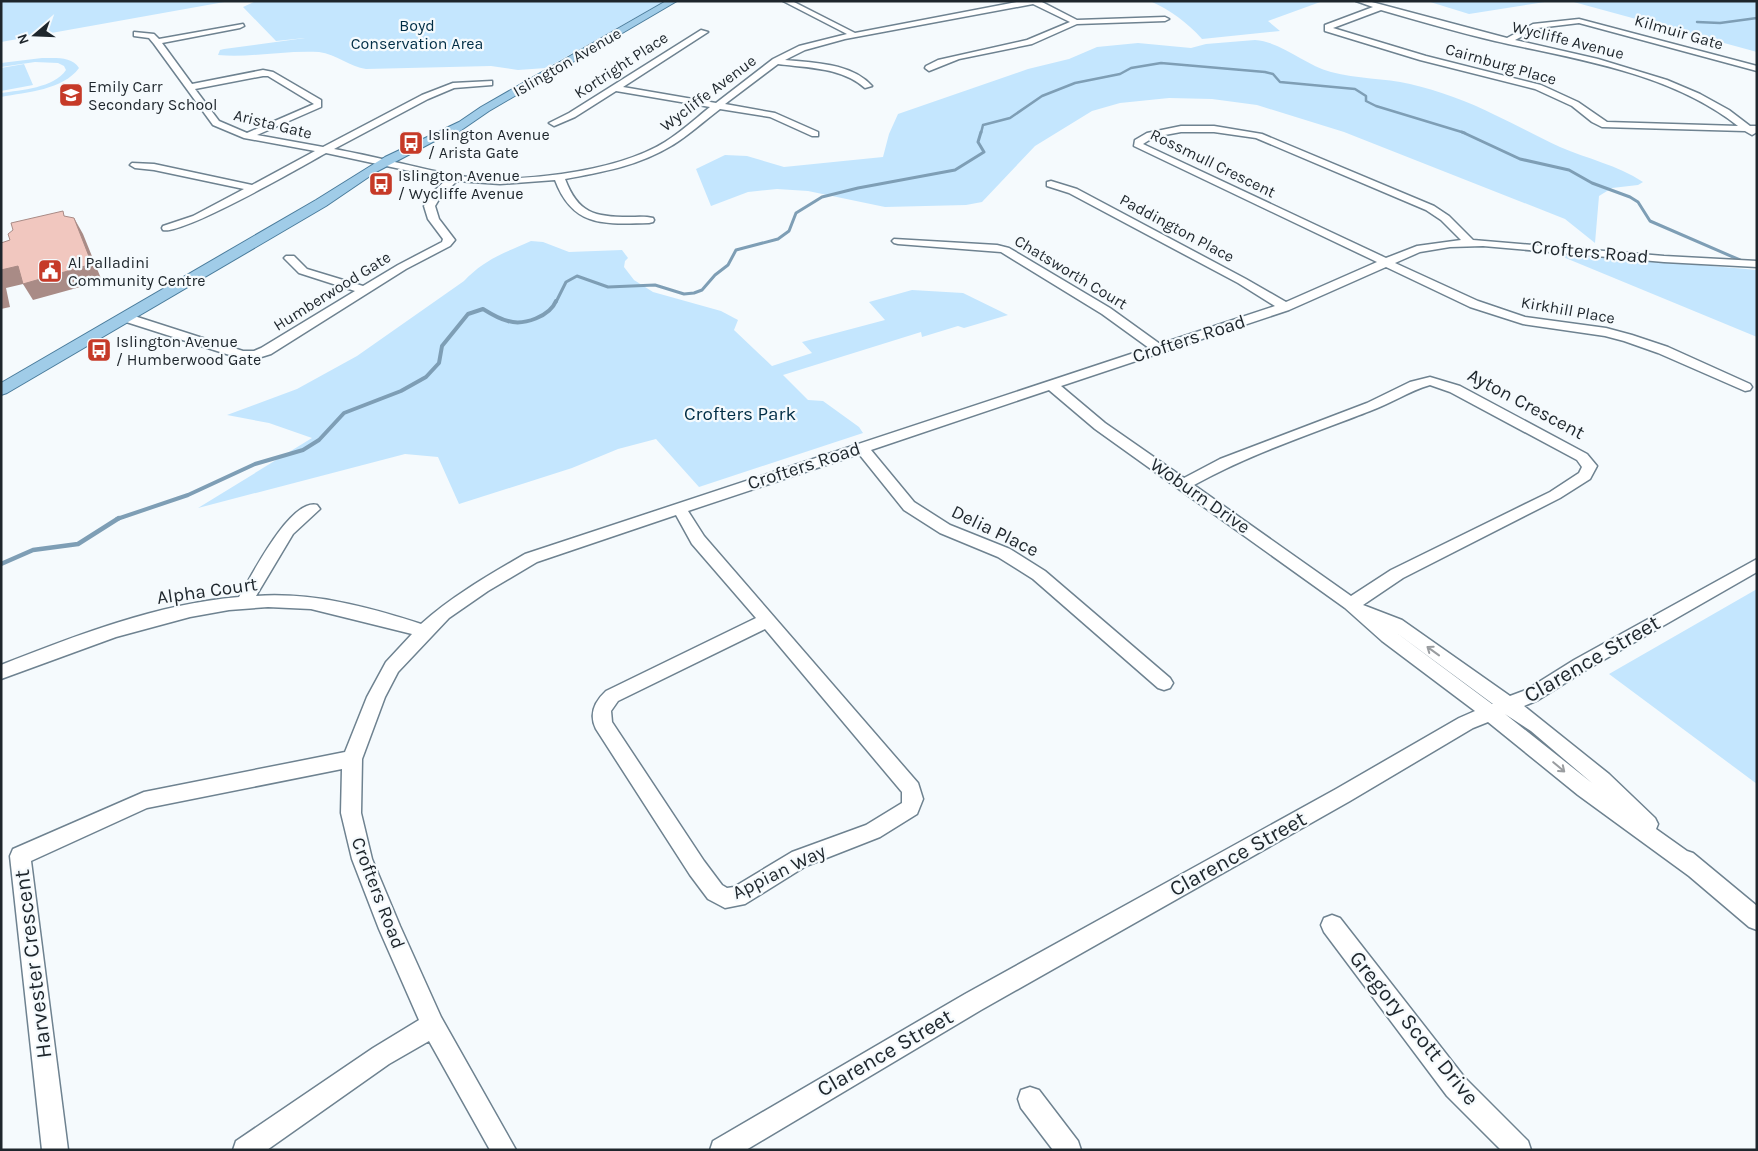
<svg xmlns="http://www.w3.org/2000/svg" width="1758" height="1151" viewBox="0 0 1758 1151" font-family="Karla,sans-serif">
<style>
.green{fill:#c4e6fe}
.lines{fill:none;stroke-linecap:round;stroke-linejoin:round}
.stream-far3{stroke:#7e9eb5;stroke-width:2.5}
.stream-far2{stroke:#7e9eb5;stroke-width:3}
.stream-far1{stroke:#7e9eb5;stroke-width:4}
.stream{stroke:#7e9eb5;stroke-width:4.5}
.minor-casing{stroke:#6e8290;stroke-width:3}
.major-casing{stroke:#4a7c9c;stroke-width:2}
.minor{fill:#fff;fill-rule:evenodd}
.major{fill:#a0cce8;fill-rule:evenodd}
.shaded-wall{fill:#a98b86}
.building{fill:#f1c7bf;stroke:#a98b86}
.oneway{stroke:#9a9da0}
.labels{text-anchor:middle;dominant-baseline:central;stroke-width:4.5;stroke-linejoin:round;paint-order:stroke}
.far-park-label{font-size:16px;fill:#012e46;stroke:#f5fafd}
.far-street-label{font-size:16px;fill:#1e262c;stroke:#f5fafd}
.far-poi-label{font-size:16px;fill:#1e262c;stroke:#f5fafd;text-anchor:start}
.street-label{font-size:19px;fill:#1e262c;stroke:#f5fafd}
.park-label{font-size:19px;fill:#012e46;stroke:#f5fafd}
.near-street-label{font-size:22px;fill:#1e262c;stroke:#f5fafd}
</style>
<rect width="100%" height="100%" fill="#f5fafd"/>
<path class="green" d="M1,1H230L1,42Z
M256,1H665L546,68L518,70L491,66L366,69C350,67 336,54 319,52C285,50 251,58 218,55L220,50L224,49L305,38L276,41L243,7Z
M1150,1H1323L1268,21L1280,31L1202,39C1187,22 1170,10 1150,1Z
M1427,1H1551L1469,14Z
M1570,1H1757V52Z
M1255,40C1282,42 1305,65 1331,72C1357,79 1384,78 1410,84C1439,91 1468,101 1495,115C1517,125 1538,137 1560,147C1588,159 1617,165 1643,182L1638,185L1612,188L1599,196L1595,243L1565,219L1344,132L1257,105L1212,99L1169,98L1120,103L1092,111L1035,146L982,202L966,205L885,207L808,191L777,189L748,192L711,206L696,169L725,155L747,156L784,167L883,157L889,134L898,114L1028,69L1069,59L1097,47L1138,43L1191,48L1206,44Z
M42,58C55,58 72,56 79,68C63,90 27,92 1,97V93C21,90 54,88 66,70L64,66L58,63L35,62L1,67V63Z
M24,64L33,85L1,91V68Z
M531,241L543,242L569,252L622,250L628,258L625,261L624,267L634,280L653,292L721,311L738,320L734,330L772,366L812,353L802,342L885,320L869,302L912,290L963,293L1008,315L964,328L958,326L922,337L921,332L783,375L808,400L823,401L859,427L863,433L699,487L656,439L618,449L572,468L459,504L438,457L405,454L198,508L312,438L269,423L227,415L297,389L357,356L464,281C485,259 504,253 531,241Z
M1551,252L1757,270V337Z
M1757,589V784L1609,674Z"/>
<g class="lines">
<path class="stream-far3" d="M1697,22L1720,23L1757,18
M981,133L983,125L1010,118L1042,96L1075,83L1120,74L1131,68L1161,63L1265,72L1273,74L1280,82L1355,89L1366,96V101L1376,106L1465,133"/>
<path class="stream-far2" d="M1462,132L1520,159L1569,170L1592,183L1630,197L1638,202L1650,221L1740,260
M556,302L566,282L577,276L608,287L655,285L684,294L694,293L702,290L715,275L728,265L736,250L778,239L789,231L796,213L822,197L858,188L955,170L984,152L978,142L981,132"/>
<path class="stream-far1" d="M117,519L188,495L255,464L303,450L319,440L344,413L401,391L426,377L439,363L442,346L468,314L483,309C491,314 499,319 508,321C524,326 550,316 556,301"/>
<path class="stream" d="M1,564L33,550L78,544L119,518"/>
<defs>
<path id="minor" d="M783,1H792L855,33L1022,1H1040L1077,20L1165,17L1169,19L1165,21L1077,24L1032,44L959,59L929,71L925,68L926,66L938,60L1027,40L1070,22L1033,4L845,39L805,50L785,60C814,63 852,63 872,86L865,88C841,67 808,68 778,64L725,104L775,113L818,132V136H812L770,117L720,109C704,121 688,136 671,146C638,166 602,172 565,179C578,213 594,217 629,217C637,217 645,216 653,218L654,220L653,222L649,223C605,224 573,228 555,180L500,184L457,181L441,196L435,206L439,219L455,240L450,246L406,269L271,354L255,359H242L120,320L118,317L124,313L128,314L243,351H254L261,348L355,291L299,273L284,258L286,256H294L307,269L363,286L398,265L442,242L443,239L428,219L424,206L433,192L447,179L326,153C301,167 183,235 163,230L162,228L163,226L193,216L244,189L154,170L135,168L130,165L132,163L154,164L252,185L315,151L244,138L213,125L154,44L149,38L134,36V32L154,34L159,39L243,24L244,26L240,28L162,43L192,84L263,70L273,72L321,100V107L257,135L323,147L422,95L453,83L492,81V85L454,88L428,99L334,149C374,156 413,167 453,175C511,185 615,173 665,142C681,132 695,119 710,107L616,91L575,117L554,126L549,123L569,113L701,30L708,32L623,87L716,103L773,59L799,46L847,34ZM263,76H268L314,104L247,133L219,121L195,89Z
M1356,1H1368L1507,38L1533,24L1579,19L1757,66V71L1579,23L1538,28L1515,40L1598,59L1667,80L1700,94L1729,110L1750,126H1757V132L1752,135L1745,131L1602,127L1592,122L1572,106L1535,89L1420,60L1325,31V25L1373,7ZM1381,10C1419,21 1457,32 1495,41C1578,60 1669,72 1738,126L1607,122L1578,102L1541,85L1426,56L1333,28Z
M1181,126H1214L1262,134L1434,206L1449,216L1473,240L1664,256L1757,261V267L1664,262L1483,246L1450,247L1420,252L1395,263L1478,301L1525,317L1606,328L1632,335L1668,347L1750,384L1752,387L1750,390L1745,391L1658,353L1624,341L1605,336L1523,324L1470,307L1386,267L1289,310L1061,386L1105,423L1184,478L1220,459L1367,403L1410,382L1430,377L1460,386L1587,454L1597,466L1590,479L1560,498L1403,578L1363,605L1402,620L1510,696L1526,690L1574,660L1757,559V572L1586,670L1538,700L1524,706L1609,774L1655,818L1658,824L1656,829L1687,851L1693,853L1757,906V930L1749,927L1689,876L1578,795L1488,722L1473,728L1350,801L981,1010L746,1150H710L713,1141L965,994L1336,789L1459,718L1475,711L1382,641L1345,608L1095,429L1049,390L871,450L914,502L950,525L1010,549L1045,571L1170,678L1173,683L1170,688L1164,690L1158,688L1033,579L998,557L940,533L904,510L859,454L688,511L704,536L918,783L923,799L917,814L880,837L806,866L745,904L725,908L708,899L690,875L596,729C589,715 594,702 606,691L756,618L692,544L676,515L537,562L488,591L449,618L398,672L385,697L362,759L361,813L372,859L400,926L441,1017L516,1150H490L429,1041L389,1064L267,1150H233L236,1141L373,1048L419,1020L379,929L352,859L341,813L342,769L147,808L31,861L68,1150H42L10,856L13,849L144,792L345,752L367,697L386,662L412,634L311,609L268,607L229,610L190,617L116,637L1,679V665C77,635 157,604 239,597C251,577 290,498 317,505L320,509L293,534L256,596C312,592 369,607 421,624C452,596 489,575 525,554L1149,348L1102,314L1001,252L898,244L894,243L892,241L894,239L997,245L1009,248L1110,308L1160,344L1275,306L1238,283L1069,193L1047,186V182L1051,181L1077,189L1246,279L1286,302L1377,262L1134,146L1135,140L1147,133ZM1181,132H1214L1256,138L1426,210L1441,220L1461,240L1417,246L1386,258L1143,144L1154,137ZM1430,385L1450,392L1577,460L1582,467L1579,473L1550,492L1391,570L1351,596L1194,485C1250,454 1311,434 1370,411C1390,404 1409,391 1430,385ZM765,629L902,792V803L866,825L792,852L734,887L727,888L722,885L704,861L612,722L611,711L618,701ZM1394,631L1493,704H1492ZM1505,714L1531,731L1592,783Z
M1332,915L1340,918L1465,1078L1528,1141L1531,1150H1501L1447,1096L1324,932L1321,925L1324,918Z
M1030,1087L1039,1090L1078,1141L1081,1150H1053L1021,1108L1018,1099L1021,1090Z"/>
<path id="major" d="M666,1H677L489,111L457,133L448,134L376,172L326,206L7,393L1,395V383L316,200L385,157L459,122L481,107Z"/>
</defs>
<use href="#minor" class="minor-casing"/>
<use href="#major" class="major-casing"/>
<use href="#minor" class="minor"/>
<use href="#major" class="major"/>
</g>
<path class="shaded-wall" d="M74,218L83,234L102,281L33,300L23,284L6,288L10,307L1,309V270Z"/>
<path class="building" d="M63,211L64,216L74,218L92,264L23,284L18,266L1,270V243L10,240L8,234L13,230L11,223Z"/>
<defs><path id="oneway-shaft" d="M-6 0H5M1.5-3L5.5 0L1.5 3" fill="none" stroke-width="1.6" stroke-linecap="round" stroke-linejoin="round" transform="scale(1.25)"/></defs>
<g class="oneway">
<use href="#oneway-shaft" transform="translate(1433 651) rotate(-144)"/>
<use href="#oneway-shaft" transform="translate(1559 767) rotate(40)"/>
</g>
<defs>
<symbol id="school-square" viewBox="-11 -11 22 22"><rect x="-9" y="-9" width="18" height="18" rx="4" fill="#c63a28" stroke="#f5fafd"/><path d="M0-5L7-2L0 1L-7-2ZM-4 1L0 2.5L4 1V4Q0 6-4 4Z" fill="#fff"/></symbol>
<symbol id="bus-square" viewBox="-11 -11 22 22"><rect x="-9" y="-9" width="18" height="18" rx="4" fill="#c63a28" stroke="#f5fafd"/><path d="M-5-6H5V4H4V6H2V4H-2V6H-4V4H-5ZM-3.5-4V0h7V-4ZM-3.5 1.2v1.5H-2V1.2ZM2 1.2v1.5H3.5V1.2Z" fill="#fff"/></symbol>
<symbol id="civic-square" viewBox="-11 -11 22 22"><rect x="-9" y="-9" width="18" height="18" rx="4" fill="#c63a28" stroke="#f5fafd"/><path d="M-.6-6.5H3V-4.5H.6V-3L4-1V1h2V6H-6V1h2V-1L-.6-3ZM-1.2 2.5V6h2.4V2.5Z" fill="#fff"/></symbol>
</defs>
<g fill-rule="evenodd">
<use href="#school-square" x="57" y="81" width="28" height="28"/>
<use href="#bus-square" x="397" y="129" width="28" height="28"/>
<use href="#bus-square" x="367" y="170" width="28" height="28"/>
<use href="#civic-square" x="36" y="257" width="28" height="28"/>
<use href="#bus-square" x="85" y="336" width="28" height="28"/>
</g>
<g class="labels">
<g class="far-park-label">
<text x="417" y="25">Boyd<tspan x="417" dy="18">Conservation Area</tspan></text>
</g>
<g class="far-street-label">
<text transform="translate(1679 32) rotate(16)">Kilmuir Gate</text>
<text transform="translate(1568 40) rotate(14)">Wycliffe Avenue</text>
<text transform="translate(567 62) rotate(-30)">Islington Avenue</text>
<text transform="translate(1501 64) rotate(16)">Cairnburg Place</text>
<text transform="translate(621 65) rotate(-33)">Kortright Place</text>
<text transform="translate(708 93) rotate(-37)">Wycliffe Avenue</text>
<text transform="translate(273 124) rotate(14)">Arista Gate</text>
<text transform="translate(1213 163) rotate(26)">Rossmull Crescent</text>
<text transform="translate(1177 228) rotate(28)">Paddington Place</text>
<text transform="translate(1071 272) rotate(31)">Chatsworth Court</text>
<text transform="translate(332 291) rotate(-32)">Humberwood Gate</text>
<text transform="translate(1568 310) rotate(10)">Kirkhill Place</text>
</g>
<g class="far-poi-label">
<text x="88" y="86">Emily Carr<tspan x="88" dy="18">Secondary School</tspan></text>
<text x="428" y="134">Islington Avenue<tspan x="428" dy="18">/ Arista Gate</tspan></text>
<text x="398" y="175">Islington Avenue<tspan x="398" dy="18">/ Wycliffe Avenue</tspan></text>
<text x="68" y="262">Al Palladini<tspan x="68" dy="18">Community Centre</tspan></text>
<text x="116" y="341">Islington Avenue<tspan x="116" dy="18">/ Humberwood Gate</tspan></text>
</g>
<g class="street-label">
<text transform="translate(1590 252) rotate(5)">Crofters Road</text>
<text transform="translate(1189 339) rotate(-18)">Crofters Road</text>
<text transform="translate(1526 404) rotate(28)">Ayton Crescent</text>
<text transform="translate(804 466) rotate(-18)">Crofters Road</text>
<text transform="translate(1200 496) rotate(35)">Woburn Drive</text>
<text transform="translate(995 531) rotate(26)">Delia Place</text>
<text transform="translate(207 591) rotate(-8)">Alpha Court</text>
<text transform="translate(779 872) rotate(-26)">Appian Way</text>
<text transform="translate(378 893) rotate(69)">Crofters Road</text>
</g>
<g class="park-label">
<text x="740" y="414">Crofters Park</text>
</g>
<g class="near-street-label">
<text transform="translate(1592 659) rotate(-30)">Clarence Street</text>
<text transform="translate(1238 854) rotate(-29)">Clarence Street</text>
<text transform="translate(33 964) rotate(-97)">Harvester Crescent</text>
<text transform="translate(1414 1028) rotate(51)">Gregory Scott Drive</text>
<text transform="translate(885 1053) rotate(-30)">Clarence Street</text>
</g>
</g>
<rect width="1758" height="1151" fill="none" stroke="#1e262c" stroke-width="5"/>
<g transform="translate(35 35) rotate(251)" stroke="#f5fafd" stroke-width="4" paint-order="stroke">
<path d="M0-4L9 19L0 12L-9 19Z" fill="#1e262c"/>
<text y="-8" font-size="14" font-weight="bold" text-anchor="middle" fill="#1e262c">N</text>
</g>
</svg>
